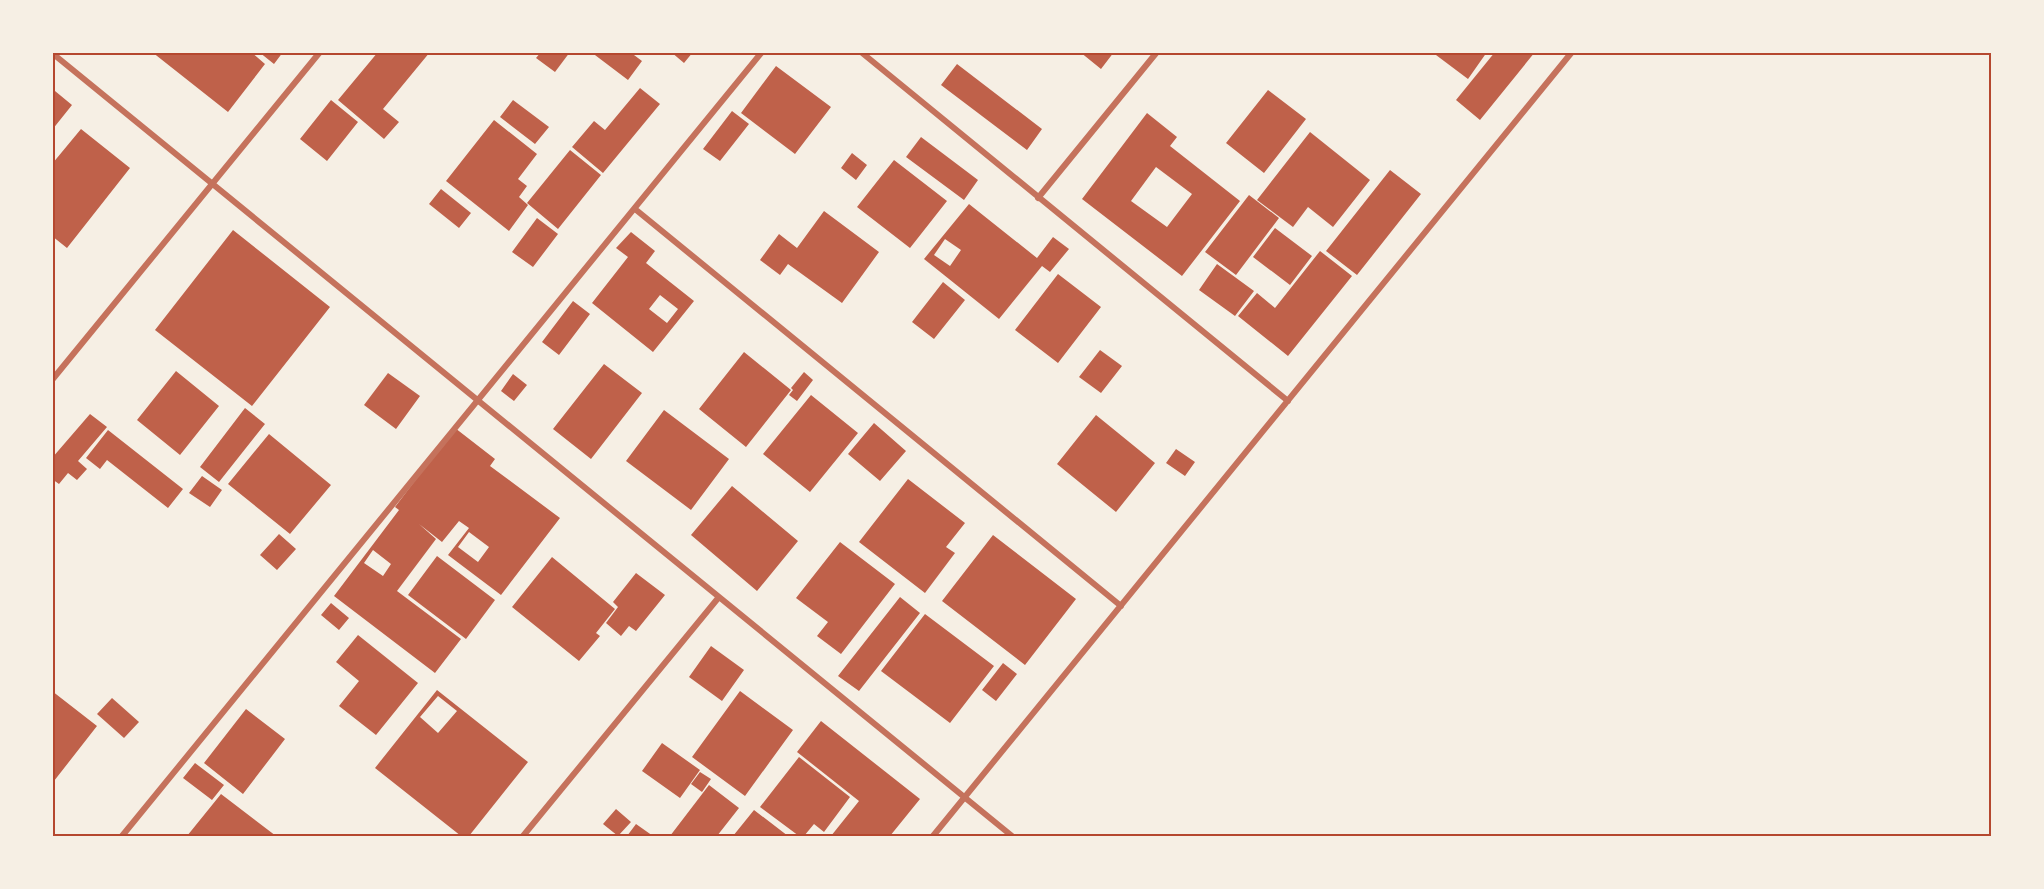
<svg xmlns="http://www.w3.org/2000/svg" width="2044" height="889" viewBox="0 0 2044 889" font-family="Karla,sans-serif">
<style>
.building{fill:#bf614a;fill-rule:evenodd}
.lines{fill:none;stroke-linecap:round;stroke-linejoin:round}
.minor{stroke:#c5725c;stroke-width:6}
.neatline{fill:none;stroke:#b5482f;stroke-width:2}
</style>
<rect width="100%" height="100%" fill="#f6efe4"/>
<path class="building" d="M152,52H251L265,64L228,112Z
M259,52H283L274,64Z
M378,52H430L383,109L399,122L384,139L338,100Z
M541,52H570L555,72L536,58Z
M591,52H630L642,61L628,80Z
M671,52H693L684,63Z
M1080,52H1114L1101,69Z
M1432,52H1487L1468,79Z
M1495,52H1535L1480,120L1456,100Z
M957,64L1042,129L1027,150L941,85Z
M776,66L831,107L795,154L741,113Z
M640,88L660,104L603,173L572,147L594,121L605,130Z
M1268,90L1306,119L1264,173L1226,143Z
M55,91L72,105L52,130V94Z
M331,100L358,122L327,161L300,139Z
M513,100L549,127L535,144L500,117Z
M732,111L749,124L720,161L703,149Z
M1147,113L1177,137L1170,146L1240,201L1182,276L1082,199ZM1156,167L1192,194L1167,227L1131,201Z
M494,120L537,154L518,179L527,186L519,197L528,205L509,231L446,181Z
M81,129L130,168L67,248L52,236V164Z
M1310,132L1370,180L1333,227L1308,207L1293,227L1257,200Z
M921,137L978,180L964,200L906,157Z
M570,150L601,175L558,229L527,203Z
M852,153L867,165L856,180L841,168Z
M894,160L947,201L910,248L857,207Z
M1390,170L1421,194L1357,275L1326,251Z
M441,189L471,213L459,228L429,204Z
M1249,195L1279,218L1236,275L1205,252Z
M969,204L1037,258L1053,237L1069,249L1050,272L1042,266L999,319L924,259ZM945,239L961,250L950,266L934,255Z
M824,211L879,252L842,303L788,264L780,275L760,260L779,234L797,248Z
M537,218L558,234L533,267L512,252Z
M1275,228L1312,256L1290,285L1253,257Z
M233,230L330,307L252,406L155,330Z
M631,232L655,251L646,263L694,301L653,352L592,303L628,257L616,248ZM660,295L678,309L667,323L649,309Z
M1320,251L1352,276L1288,356L1238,316L1257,293L1275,308Z
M1217,264L1254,291L1235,316L1199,290Z
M1058,274L1101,307L1058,363L1015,330Z
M943,282L965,300L934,339L912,322Z
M573,301L590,314L559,355L542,342Z
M1100,350L1122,366L1101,393L1079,377Z
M744,352L791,390L746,447L699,409Z
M604,364L642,393L591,459L553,429Z
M176,371L219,406L180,455L137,420Z
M804,372L813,380L797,401L789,395L793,390L791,388Z
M388,373L420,396L396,429L364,405Z
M513,374L527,385L514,401L501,391Z
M811,395L858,433L810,492L763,454Z
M245,408L265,424L219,482L200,467Z
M664,410L729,459L691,510L626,461Z
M90,414L107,427L78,461L87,469L77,480L68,473L59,484L52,479V458Z
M1096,415L1155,463L1116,512L1057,464Z
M874,423L906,451L880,481L848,454Z
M455,428L495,459L490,466L560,518L501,595L448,555L469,528L459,521L442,542L419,524L436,539L397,591L461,639L435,673L334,596L399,510L395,507ZM469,532L489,547L478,562L458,547ZM373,550L391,564L383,576L364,563Z
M108,430L183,489L168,508L107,460L100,469L86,458Z
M269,434L331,485L290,534L228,484Z
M1176,449L1195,462L1185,476L1166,463Z
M202,476L222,490L210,507L189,493Z
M908,479L965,523L946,547L955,553L925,593L859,542Z
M732,486L798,541L757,591L691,535Z
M279,534L296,549L277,570L260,555Z
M993,535L1076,599L1025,665L942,601Z
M840,542L895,584L841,654L817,636L828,622L796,598Z
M437,556L495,600L466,639L408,595Z
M552,557L615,609L596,633L600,636L579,661L512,607Z
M636,573L665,595L636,631L629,626L621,636L606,623L618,607L613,602Z
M900,597L920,613L859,691L838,676Z
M331,603L349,618L339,630L321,615Z
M925,614L994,666L950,723L881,671Z
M358,635L418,683L376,735L339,706L359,681L336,662Z
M711,646L744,670L722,701L689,677Z
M1003,663L1017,674L996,701L982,690Z
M437,690L528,762L469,836H461L375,768ZM438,696L457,711L438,733L420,717Z
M52,691L97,726L54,781L52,780Z
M740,691L793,730L745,796L692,757Z
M112,698L139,722L124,738L97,714Z
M246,709L285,739L243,794L204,763Z
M821,721L920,799L890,836H831L859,801L797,752Z
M662,743L700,770L680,798L642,771Z
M799,757L850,797L824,832L814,824L804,836H799L760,807Z
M195,763L224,785L212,800L183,778Z
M700,772L711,779L702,792L691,784Z
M709,785L739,808L717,836H670Z
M221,794L276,836H187Z
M616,809L631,822L618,836L603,824Z
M754,810L788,836H733Z
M636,824L653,836H627Z"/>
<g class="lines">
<path class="minor" d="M861,52L1288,401
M52,53L1012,836
M1038,198L1157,52
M635,209L1121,606
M52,380L320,52
M122,836L762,52
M523,836L719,597
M933,836L1572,52"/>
</g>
<rect width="2044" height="889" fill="none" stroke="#f6efe4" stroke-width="108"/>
<rect x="54" y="54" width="1936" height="781" class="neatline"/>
</svg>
